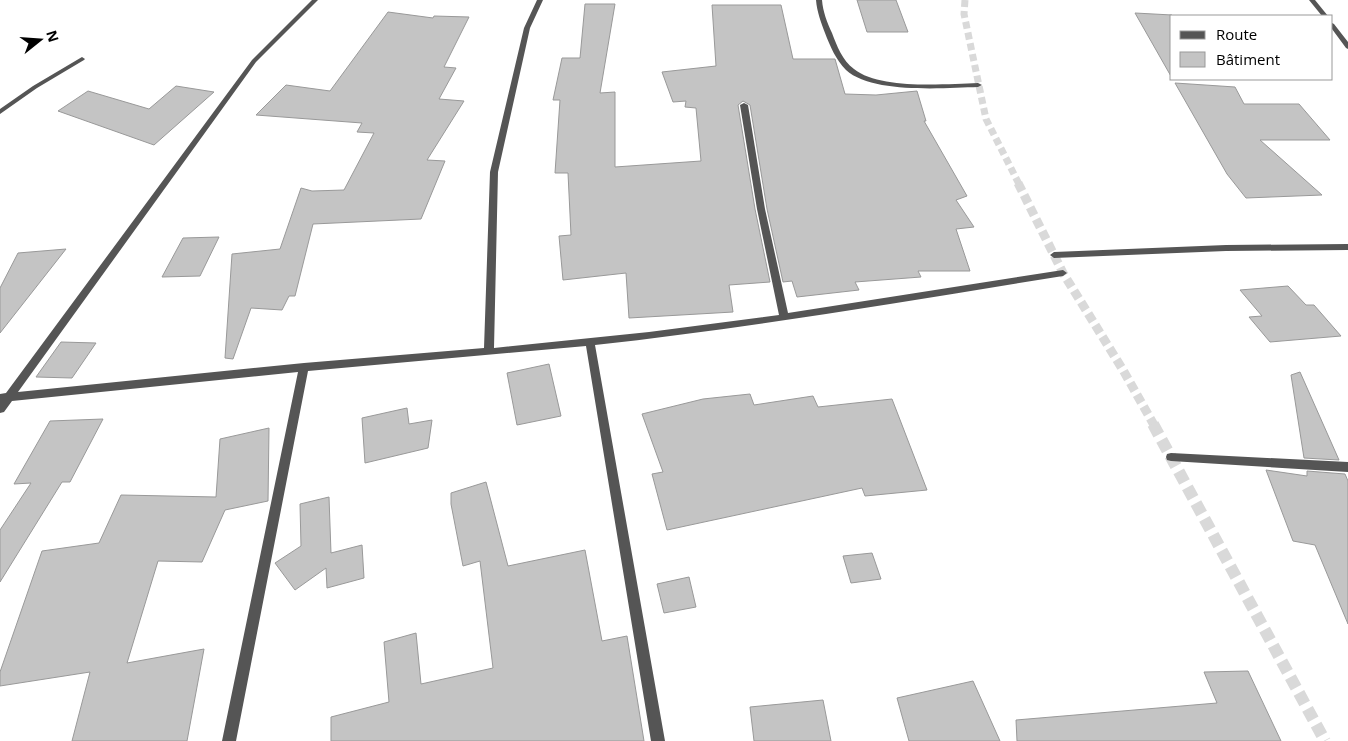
<svg xmlns="http://www.w3.org/2000/svg" width="1348" height="741" viewBox="0 0 1348 741" font-family="'Open Sans',sans-serif">
<style>
.building{fill:#c4c4c4;stroke:#999}
.lines{fill:none;stroke-linecap:round;stroke-linejoin:round}
.street-tunnel-far2{stroke:#d9d9d9;stroke-width:7;stroke-dasharray:7 4;stroke-linecap:butt}
.street-tunnel-far1{stroke:#d9d9d9;stroke-width:9;stroke-dasharray:9 4.5;stroke-linecap:butt}
.street-tunnel{stroke:#d9d9d9;stroke-width:12;stroke-dasharray:12 6;stroke-linecap:butt}
.street{fill:#555;fill-rule:evenodd}
</style>
<rect width="100%" height="100%" fill="#fff"/>
<path class="building" d="M857,0H896L908,32H867Z
M585,4H615L600,93L615,92V167L701,161L696,108L685,107L686,101L673,102L662,72L716,66L712,5H781L793,59H835L845,94L876,95L917,91L926,121H924L967,196L956,200L974,227L956,229L970,271H918L921,277L855,282L859,290L797,297L792,281L783,282L767,209L750,105L743,101L738,105L755,209L770,282L729,285L733,312L629,318L626,273L563,280L559,236L571,235L568,173H555L560,100H553L562,58H580Z
M388,12L433,18L434,16L469,17L444,67L456,68L439,99L464,101L427,160L445,161L421,219L313,224L295,296H289L282,310L251,308L233,359L225,358L232,254L280,249L301,188L312,191L344,190L374,133L357,132L362,123L256,115L286,85L330,91Z
M1135,13L1172,15V78Z
M1175,83L1235,87L1244,104H1299L1330,140H1260L1322,195L1246,198L1227,174Z
M176,86L214,92L154,145L58,111L88,91L149,109Z
M219,237L200,276L162,277L183,238Z
M66,249L0,333V288L18,253Z
M1288,286L1306,305H1314L1341,336L1270,342L1249,317L1262,316L1240,290Z
M61,342L96,343L72,378L36,377Z
M549,364L561,416L517,425L507,373Z
M1300,372L1339,460L1304,458L1291,375Z
M750,394L754,405L813,396L818,407L892,399L927,490L865,496L862,488L667,530L652,474L663,472L642,414L703,399Z
M407,408L409,424L432,420L428,448L365,463L362,418Z
M103,419L70,482H62L0,582V530L31,483L14,484L50,421Z
M269,428L268,501L225,510L202,562L158,561L127,663L204,649L187,741H72L90,672L0,686V672L42,551L99,543L121,495L216,497L220,439Z
M1266,470L1307,476V471L1345,474L1348,481V624L1315,545L1293,541Z
M486,482L508,566L585,550L602,641L627,636L644,741H331V717L389,702L384,642L416,633L421,684L493,668L480,561L463,566L451,504V493Z
M329,497L331,553L362,545L364,578L327,588L326,568L295,590L275,563L301,546L300,504Z
M872,553L881,579L851,583L843,556Z
M689,577L696,607L664,613L657,584Z
M1248,671L1281,741H1017L1016,720L1217,703L1204,672Z
M973,681L1000,741H909L897,698Z
M823,700L831,741H754L750,707Z"/>
<g class="lines">
<path class="street-tunnel-far2" d="M965,0L964,14L986,119L1019,184"/>
<path class="street-tunnel-far1" d="M1018,183L1063,273L1123,370L1154,425"/>
<path class="street-tunnel" d="M1153,424L1325,741"/>
<path class="street" d="M312,0H318L256,62L18,392L304,363L484,348L490,172L524,28L537,0H543L530,28L498,172L494,348L649,332L779,315L757,209L740,105L744,103L748,105L765,209L788,313L1063,270L1067,273L1063,276C907,301 752,328 595,345L665,741H651L586,346L308,371L236,741H222L298,372L12,401L4,412L0,413V394L6,393L252,60Z
M816,0H822C823,12 827,22 832,33C837,46 842,60 854,69C880,90 945,84 978,83L982,85L978,87C944,88 872,94 846,70C836,60 830,46 825,33C821,22 817,12 816,0Z
M1309,0H1315L1328,16H1322Z
M1332,23L1334,24L1348,42V49L1346,48L1332,29Z
M82,57L85,59L84,60L37,88L0,114V109L33,86Z
M1348,244V250L1226,251L1054,258L1050,255L1054,252L1226,245Z
M1171,453L1348,462V472L1171,461L1167,460L1166,457L1167,454Z"/>
</g>
<rect x="1170" y="15" width="162" height="65" fill="#ffffff" stroke="#999999"/>
<rect x="1180" y="31" width="25" height="8" fill="#555555" stroke="#999999"/>
<text x="1216" y="40" font-size="15" fill="#000000">Route</text>
<rect x="1180" y="52" width="25" height="15" fill="#c4c4c4" stroke="#999999"/>
<text x="1216" y="65" font-size="15" fill="#000000">Bâtiment</text>
<g transform="translate(40 40) rotate(73)" stroke="#ffffff" stroke-width="4" paint-order="stroke">
<path d="M0-4L9 19L0 12L-9 19Z" fill="#000000"/>
<text y="-8" font-size="14" font-weight="bold" text-anchor="middle" fill="#000000">N</text>
</g>
</svg>
